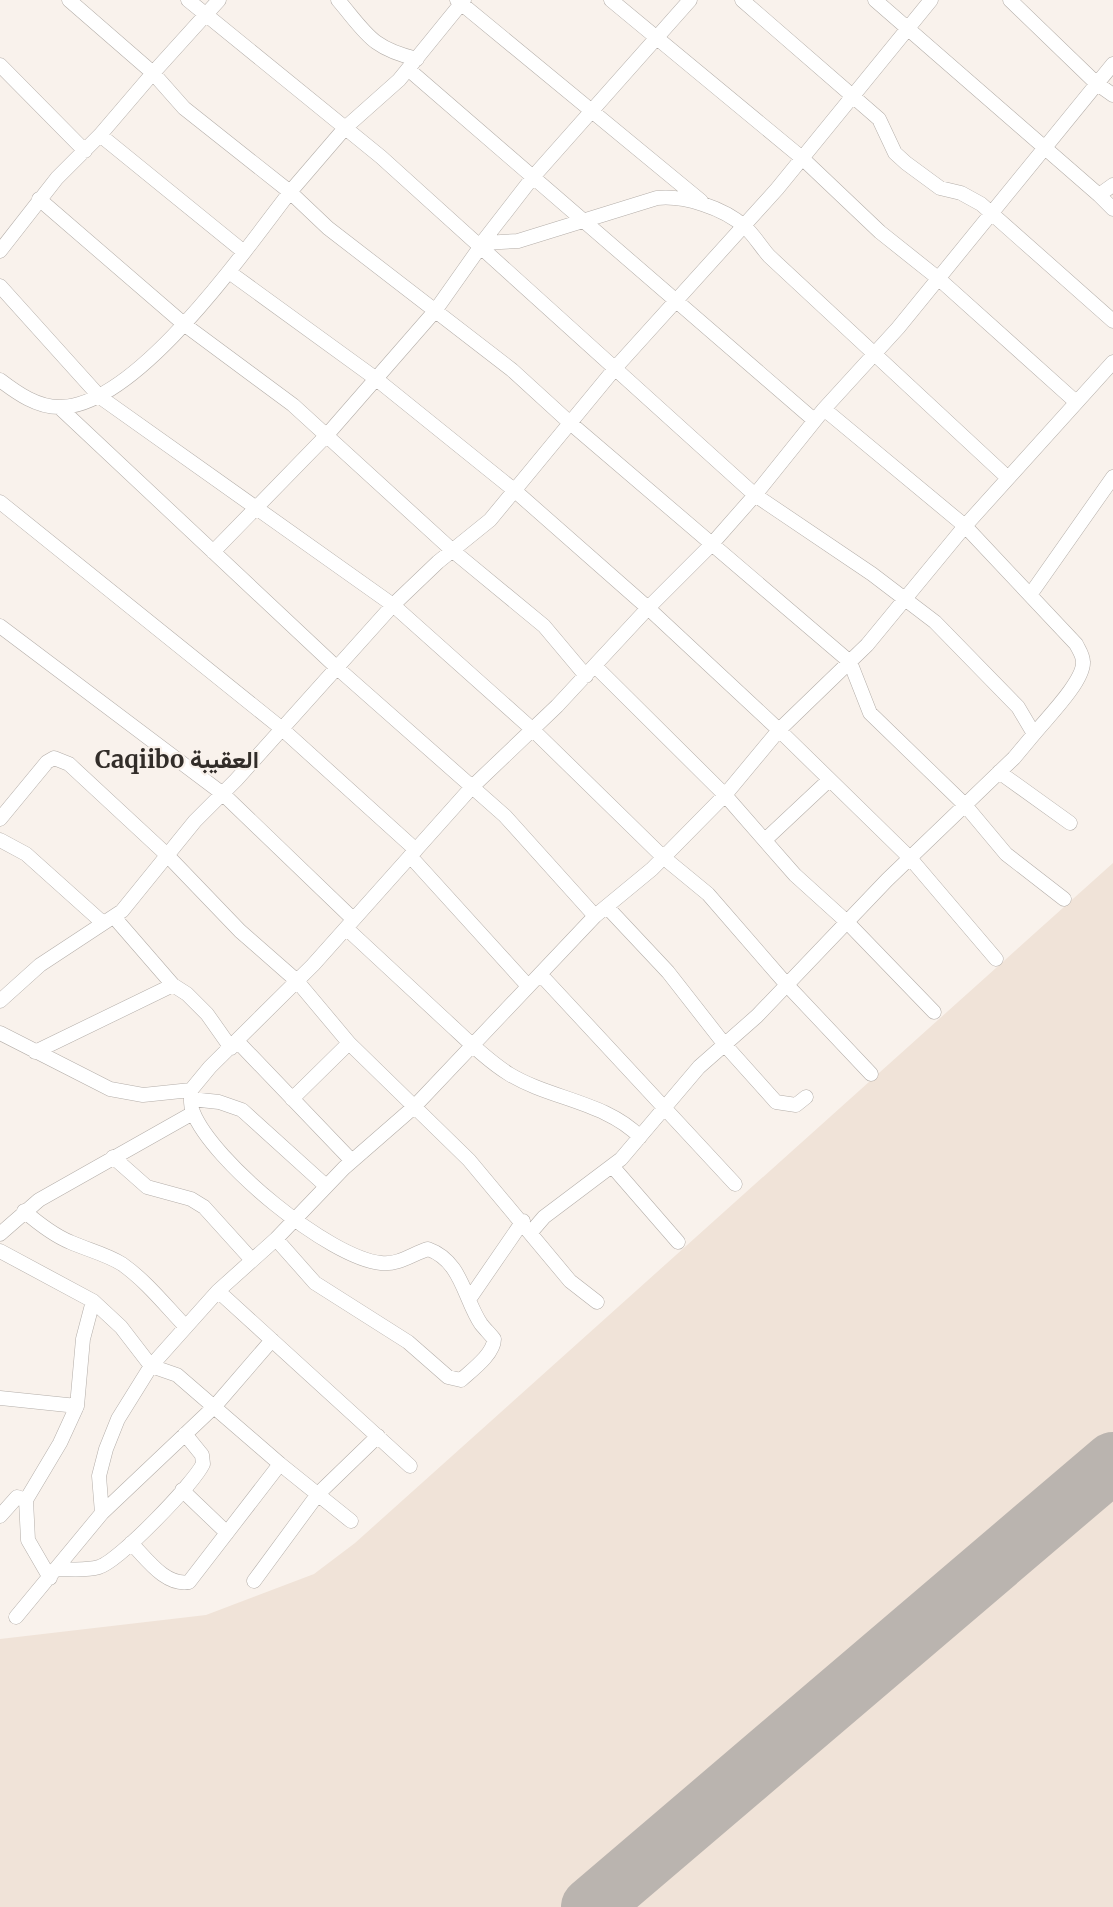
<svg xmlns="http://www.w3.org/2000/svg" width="1113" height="1907" viewBox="0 0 1113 1907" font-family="Merriweather,Vazirmatn,serif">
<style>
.built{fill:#f0e3d8}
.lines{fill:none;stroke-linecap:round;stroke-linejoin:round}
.runway{stroke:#bab4af;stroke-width:60}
.minor-casing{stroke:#b4aea9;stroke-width:15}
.minor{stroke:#fff;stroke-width:14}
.labels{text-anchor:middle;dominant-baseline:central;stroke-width:4.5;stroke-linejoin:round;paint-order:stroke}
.district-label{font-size:24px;font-weight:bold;fill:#322d29;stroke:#f9f2ec}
</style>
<rect width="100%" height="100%" fill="#f9f2ec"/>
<path class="built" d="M1113,863V1907H0V1639L206,1615L314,1574L355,1543Z"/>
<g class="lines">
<path class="runway" d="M591,1907L1113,1462"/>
<defs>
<path id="minor" d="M69,0L153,73L184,108L290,192L345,128L399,80L464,0
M188,0L381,157L755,495L872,574L935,622L1018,707L1034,734L1014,758L887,880L757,1016L699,1067L621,1159L544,1217L532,1231
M338,0C367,34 371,48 417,59
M457,0L701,201
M611,0L802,158L880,232L939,279L1076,402
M742,0L879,119L895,153L906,163L940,188L961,193L981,204L1113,321
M875,0L1099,195L1113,185
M1010,0L1096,83L1113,95
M0,65L85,151
M408,69L814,420
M100,135L244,252
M1099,195L1113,209
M39,199L185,325L293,405L453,551L544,626L586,676
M481,244L533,177L690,0
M0,251L57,178L100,135L153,73L219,0
M229,272L375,378L514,490L648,608L779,730L910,858L996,959
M0,286L100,397L393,605L533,730L663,857L708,894L787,985L871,1074
M0,380C17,393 38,408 61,407C138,405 245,250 290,192L328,228L512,370L569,422L850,662L870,713L965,805L1006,854L1064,899
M824,409L965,526L1076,644C1079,650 1083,655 1083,662C1084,681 1047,718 1034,734
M0,502L281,728L416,850
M213,552L326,436L435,311L483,243L518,241L657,198C684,195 724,208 745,227C754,235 761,247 769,256L1008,478
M1030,595L1113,477
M0,626L223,794L353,919
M595,666L725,795L795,875L847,922L934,1012
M999,772L1070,823
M0,819L47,762L54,758L69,764L166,854L240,931L297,981L349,1043L469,1160L570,1281L597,1302
M0,840L26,854L103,923
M765,840L829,780
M410,856L528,986
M607,907L668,972L725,1045L776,1102L796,1105L806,1097
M595,916L652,869L725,795L779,730L867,645L965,526L1113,362
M114,917L173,985L187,994L207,1014L231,1048
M346,928C378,958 411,988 443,1018C464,1037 485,1059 509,1074C550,1099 606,1102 640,1137
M541,975L735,1184
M0,1001L40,965L122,911L195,821L236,780L393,605L438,562L490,520L617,366L777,189L931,0
M0,1033L110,1089L143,1095L191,1090
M238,1042L352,1161
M35,1052L173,985
M191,1099L219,1102L242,1110L326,1186
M292,1099L349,1043
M113,1157L147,1187L191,1199L204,1207L251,1259
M612,1166L678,1242
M24,1211C38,1223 53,1235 70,1242C88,1250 106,1254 122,1264C146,1281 165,1305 185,1326
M0,1234L39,1200L193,1113
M276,1239L315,1283L408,1342L448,1377L461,1380C472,1370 494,1354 494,1339C490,1334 485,1329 481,1324C464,1299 462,1261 428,1249C412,1254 399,1265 381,1263C329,1258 212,1161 193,1112C190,1106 191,1097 191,1090L210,1067L313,965L471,788L557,706L648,608L711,545L755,495L824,409L898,328L1113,64
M0,1251L93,1301L121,1327L151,1366L177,1375L280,1464L351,1521
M218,1291L410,1466
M470,1298L523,1221
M0,1398L77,1406
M182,1490L227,1533
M26,1500L60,1443L77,1406L83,1339L93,1301
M102,1513L215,1406L272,1340
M0,1516L17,1497L26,1500L28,1540L50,1578
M131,1543C147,1559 165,1586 189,1582L280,1464
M57,1569C71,1569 85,1571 99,1567C119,1561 193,1484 203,1464L202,1455L185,1434
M254,1581L318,1494L378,1436
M16,1617L102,1513L99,1476L106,1449L118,1419L151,1366L218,1291L276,1239L344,1168L414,1107L595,916L505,816L335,666L59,407"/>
</defs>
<use href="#minor" class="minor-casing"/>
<use href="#minor" class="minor"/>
</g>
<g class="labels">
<g class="district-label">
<text x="177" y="759">Caqiibo العقيبة</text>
</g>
</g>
</svg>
